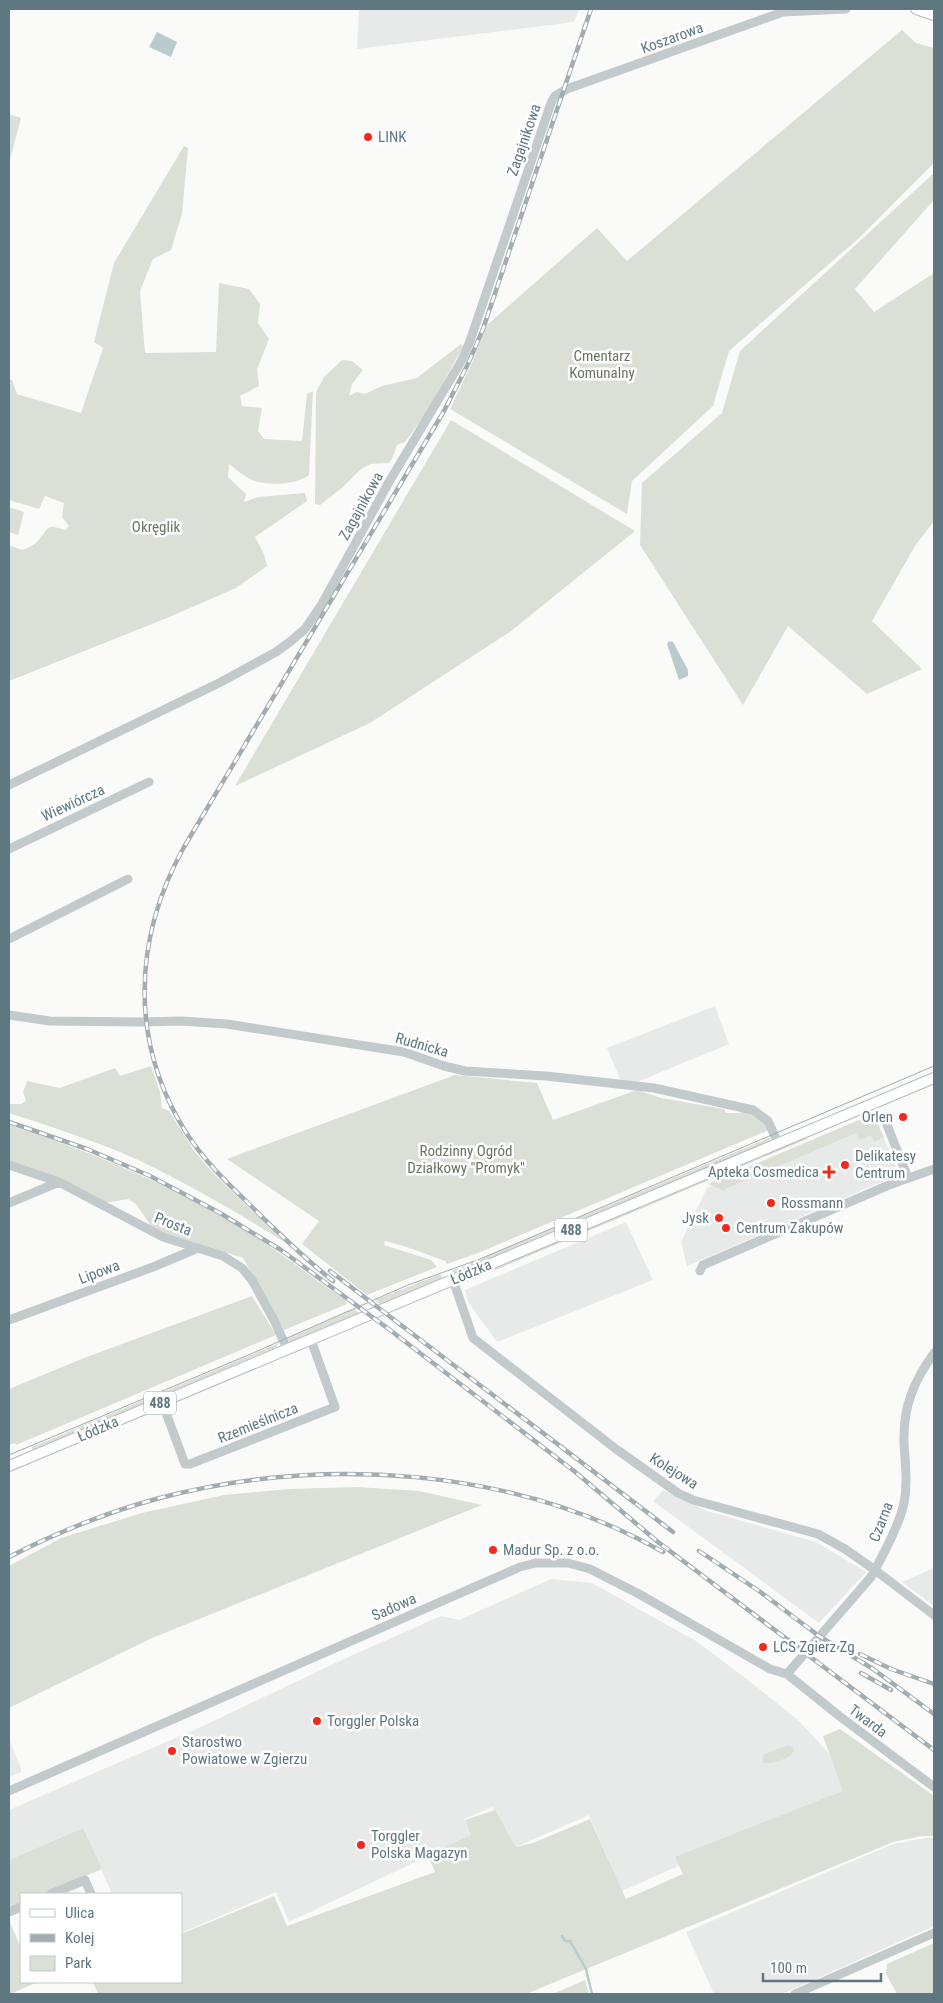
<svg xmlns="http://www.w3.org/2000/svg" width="943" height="2003" viewBox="0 0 943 2003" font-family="'Roboto Condensed',sans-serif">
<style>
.built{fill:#e8eae9}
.green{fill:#dbe0d6}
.water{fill:#b9cbcd}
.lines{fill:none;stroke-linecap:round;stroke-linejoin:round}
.stream{stroke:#b9cbcd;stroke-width:2.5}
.major-casing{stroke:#b4bcbf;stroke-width:12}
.minor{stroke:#c2cacc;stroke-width:9}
.major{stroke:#fff;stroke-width:10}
.tram{stroke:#a1adb1;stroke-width:1}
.rail-casing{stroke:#a1adb1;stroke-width:4.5}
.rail{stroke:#fff;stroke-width:2.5;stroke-dasharray:8;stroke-linecap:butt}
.poi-dot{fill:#f3291e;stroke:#fff;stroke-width:2}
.labels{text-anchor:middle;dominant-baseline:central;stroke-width:5;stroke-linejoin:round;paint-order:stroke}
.shield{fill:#fff;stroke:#8ea0a6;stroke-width:1}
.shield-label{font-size:14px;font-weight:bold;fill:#5e7780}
.street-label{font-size:15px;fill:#5e7780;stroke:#fff}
.poi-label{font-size:15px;fill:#5e7780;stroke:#fff;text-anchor:start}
.park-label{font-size:15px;fill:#67775e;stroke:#fff}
</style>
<rect width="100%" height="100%" fill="#fafaf8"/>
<path class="built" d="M359,9H579L574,22L357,49Z
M715,1006L729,1044L637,1082L621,1081L607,1048Z
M875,1118L900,1174L687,1266L681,1242L707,1188Z
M626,1222L653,1280L497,1342L468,1302L465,1290Z
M663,1490L707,1511L816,1542L866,1572L819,1623L653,1501Z
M934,1568V1606L902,1582Z
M551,1579L592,1583L696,1641L748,1680L799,1721L859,1786L622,1891L589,1815L516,1847L492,1807L464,1819L472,1835L289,1922L276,1892L181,1933V1894H112L83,1828L9,1860V1810L203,1726L344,1659L441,1616L459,1620Z
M9,1739L21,1768V1772L9,1777Z
M925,1838H934V1926L782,1994H714L686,1932L893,1844Z"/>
<path class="green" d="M902,30L916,43L934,48V163L859,238L729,351L713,406L632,481L627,514L450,409L471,365L487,325L597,228L627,261Z
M9,114L21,118L9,164Z
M184,146L188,148L182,214L171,250L153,259L140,291L145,353L216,352L219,283L249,289L260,304L258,323L269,339L257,369L259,386L240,396L242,406L262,408L258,431L264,439L302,441L307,394L313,391L309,475C297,485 266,486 252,480C243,476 236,469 229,464L228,477L246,494L244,502L258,497L305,493L307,501L255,537L264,554L267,566L236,588L167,618L9,681V545L22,550C27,548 33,546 37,542C49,529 44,523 65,530L69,526L62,517L64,503L45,496L39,509L9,500V379L12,380L17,394L81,413L103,348L94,342L114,263Z
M934,173V200L855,289L874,312L934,273V521L915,546L872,621L922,669L867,694L788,626L743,705L640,545L642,483L722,413L740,351Z
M461,344L463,347L424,416L405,442L397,445L392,459L389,463L370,464L360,470L342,488L320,505L315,504L316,392L324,377L342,360L352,361L363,370L352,384L349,396L357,392L365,394L382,386L417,378Z
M451,420L635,531L511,631L370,723L235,786Z
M9,507L24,512L18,535L9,532Z
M151,1066L160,1092L162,1108L169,1111L194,1151L215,1175L284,1242C237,1212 188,1184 138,1160C96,1141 52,1127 9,1113V1104H21L26,1101L23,1092L27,1081L60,1088L115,1068L120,1076Z
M455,1075L537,1083L553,1120L637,1090L661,1098L724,1109L726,1113H740L741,1110L757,1114L769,1130L478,1253L447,1264L445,1261L407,1247L385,1241L384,1245L431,1260L437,1267L367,1295L302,1244L319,1221L227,1159Z
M873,1114L884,1137L874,1142L871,1135L860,1140L856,1133L725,1189L726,1192L708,1184Z
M9,1125C93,1152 173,1186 248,1232C281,1253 313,1278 345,1300L347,1304L284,1330L243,1258L153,1229L136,1204L128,1199L104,1203L9,1162Z
M771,1137L768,1142L459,1271L455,1273L451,1271Z
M806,1137L807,1139L462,1284L464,1281Z
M441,1274L442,1278L438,1281L380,1304L375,1300Z
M252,1296L276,1335L16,1445L15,1443L9,1445V1389L84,1358Z
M354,1309L359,1313L293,1342H290L286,1339Z
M279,1343L275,1348L33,1450L32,1447Z
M357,1487L419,1491L482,1505L152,1638L9,1708V1566L61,1538L142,1513L224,1495L289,1489Z
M840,1729L934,1796V1836H922L893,1842L526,1994H224L223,1993L219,1994H98L93,1982H181V1934L274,1896L287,1926L435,1872L428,1855L471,1835L465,1820L495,1810L516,1847L533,1843L590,1819L626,1899L683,1874L675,1857L843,1791L823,1736Z
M789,1745L793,1747L794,1751C790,1759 772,1764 764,1763L762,1759L764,1754Z
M83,1828L102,1869L43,1894H21V1903L9,1909V1860Z
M9,1920L21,1948V1982H38L10,1994Z
M934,1943V1994H897L886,1974L887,1964Z
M585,1980L589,1994H553Z"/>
<path class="water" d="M157,32L177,42L171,57L149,47Z
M669,641L673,642L688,670V676L679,680L667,644Z"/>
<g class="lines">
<path class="stream" d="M562,1936L565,1941H570L586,1969L592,1994"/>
<defs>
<path id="major" d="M916,9L934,15
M9,1466L934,1078"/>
</defs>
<use href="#major" class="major-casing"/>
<path class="minor" d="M9,785L221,682L276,652L291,641L305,629L322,604L389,482L462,360L470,341L551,103L555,96L567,89L783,12L846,9
M9,849L149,782
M9,939L128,879
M9,1015L50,1021L142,1022L181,1021L227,1024L404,1052L444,1066L465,1071L546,1076L654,1088L753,1110L768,1121L778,1143
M887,1125L908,1178
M9,1165L59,1182L163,1237L223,1256L242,1268L252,1280L275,1322L287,1349
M9,1203L59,1182
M700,1271L703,1265L889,1185L934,1169
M453,1280L473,1338L616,1449L678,1493L693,1500L818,1534L845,1549L875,1570L934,1615
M9,1320L153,1267L198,1248
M162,1402L185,1464H190L335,1407L311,1340
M787,1674L871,1577C881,1559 900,1523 904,1503C908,1483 905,1463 904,1442C903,1406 914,1381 934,1353
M787,1674L838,1715L934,1787
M9,1791L520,1567L536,1563H568L590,1569L639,1594L770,1669L787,1674
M51,1894L85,1880L91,1894
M9,1912L21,1907
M795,1994L934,1933"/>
<use href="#major" class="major"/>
<path class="tram" d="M9,1455L246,1356L408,1285L480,1259L934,1066"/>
<defs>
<path id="rail" d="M9,1122L87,1149L150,1176L220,1213L281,1250L386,1327L574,1471L658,1542L934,1750
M330,1271L673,1532
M333,1281C303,1257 275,1230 247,1202C225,1181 204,1160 187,1134C129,1043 133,939 184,847L444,411L468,364L483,329L591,9
M699,1551L759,1591L819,1636L873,1669L934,1714
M9,1557C56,1533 105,1513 156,1499C321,1455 513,1467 663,1552
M860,1654L891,1669L934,1684
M861,1673L891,1690"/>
</defs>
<use href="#rail" class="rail-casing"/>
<use href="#rail" class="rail"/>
</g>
<g class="poi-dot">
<circle cx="368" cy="137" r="5"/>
<circle cx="903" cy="1117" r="5"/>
<circle cx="845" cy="1165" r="5"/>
<path d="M826.5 1164.5h5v5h5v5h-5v5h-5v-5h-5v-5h5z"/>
<circle cx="771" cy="1203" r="5"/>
<circle cx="719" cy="1218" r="5"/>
<circle cx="726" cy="1228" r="5"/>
<circle cx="493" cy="1550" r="5"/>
<circle cx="763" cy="1647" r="5"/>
<circle cx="317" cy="1721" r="5"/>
<circle cx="172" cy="1751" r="5"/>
<circle cx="361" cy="1845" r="5"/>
</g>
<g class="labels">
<g class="shield">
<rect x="555" y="1218.5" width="32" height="23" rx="4"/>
<rect x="144" y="1391.5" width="32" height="23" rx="4"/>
</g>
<g class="shield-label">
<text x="571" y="1230">488</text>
<text x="160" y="1403">488</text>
</g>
<g class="street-label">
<text transform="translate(672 38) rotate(-20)">Koszarowa</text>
<text transform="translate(524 140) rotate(-71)">Zagajnikowa</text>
<text transform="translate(361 506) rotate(-61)">Zagajnikowa</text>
<text transform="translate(73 803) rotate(-25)">Wiewiórcza</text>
<text transform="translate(422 1045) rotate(16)">Rudnicka</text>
<text transform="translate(173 1224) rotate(22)">Prosta</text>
<text transform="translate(99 1272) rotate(-21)">Lipowa</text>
<text transform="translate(471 1272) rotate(-23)">Łódzka</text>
<text transform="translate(258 1423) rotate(-22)">Rzemieślnicza</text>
<text transform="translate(98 1429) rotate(-23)">Łódzka</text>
<text transform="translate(674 1471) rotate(32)">Kolejowa</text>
<text transform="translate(881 1522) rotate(-69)">Czarna</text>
<text transform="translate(394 1607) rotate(-24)">Sadowa</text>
<text transform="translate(868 1721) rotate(37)">Twarda</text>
</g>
<g class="poi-label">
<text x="378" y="137">LINK</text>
<text x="893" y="1117" text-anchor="end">Orlen</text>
<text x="855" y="1156">Delikatesy<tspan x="855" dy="17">Centrum</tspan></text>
<text x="819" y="1172" text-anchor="end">Apteka Cosmedica</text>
<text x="781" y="1203">Rossmann</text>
<text x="709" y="1218" text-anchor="end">Jysk</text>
<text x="736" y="1228">Centrum Zakupów</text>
<text x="503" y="1550">Madur Sp. z o.o.</text>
<text x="773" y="1647">LCS Zgierz Zg</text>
<text x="327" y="1721">Torggler Polska</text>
<text x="182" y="1742">Starostwo<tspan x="182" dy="17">Powiatowe w Zgierzu</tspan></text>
<text x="371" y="1836">Torggler<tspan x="371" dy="17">Polska Magazyn</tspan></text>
</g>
<g class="park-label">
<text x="602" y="356">Cmentarz<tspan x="602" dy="17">Komunalny</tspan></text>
<text x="156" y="527">Okręglik</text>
<text x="466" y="1151">Rodzinny Ogród<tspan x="466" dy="17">Działkowy "Promyk"</tspan></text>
</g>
</g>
<rect width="943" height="2003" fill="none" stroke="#5e7780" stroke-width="20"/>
<rect x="20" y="1893" width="162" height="90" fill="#ffffff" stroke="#bfc9cc"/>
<rect x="30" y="1909" width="25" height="8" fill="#ffffff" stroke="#bfc9cc"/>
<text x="65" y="1918" font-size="15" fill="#5e7780">Ulica</text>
<rect x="30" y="1934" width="25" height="8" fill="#a1adb1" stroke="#bfc9cc"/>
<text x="65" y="1943" font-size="15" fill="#5e7780">Kolej</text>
<rect x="30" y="1956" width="25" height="15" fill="#dbe0d6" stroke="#bfc9cc"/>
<text x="65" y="1968" font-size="15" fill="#5e7780">Park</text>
<path d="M763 1973v8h118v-8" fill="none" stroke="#5e7780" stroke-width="2.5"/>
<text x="770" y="1973" font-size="15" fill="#5e7780" stroke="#ffffff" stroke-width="4" paint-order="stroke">100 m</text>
</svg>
